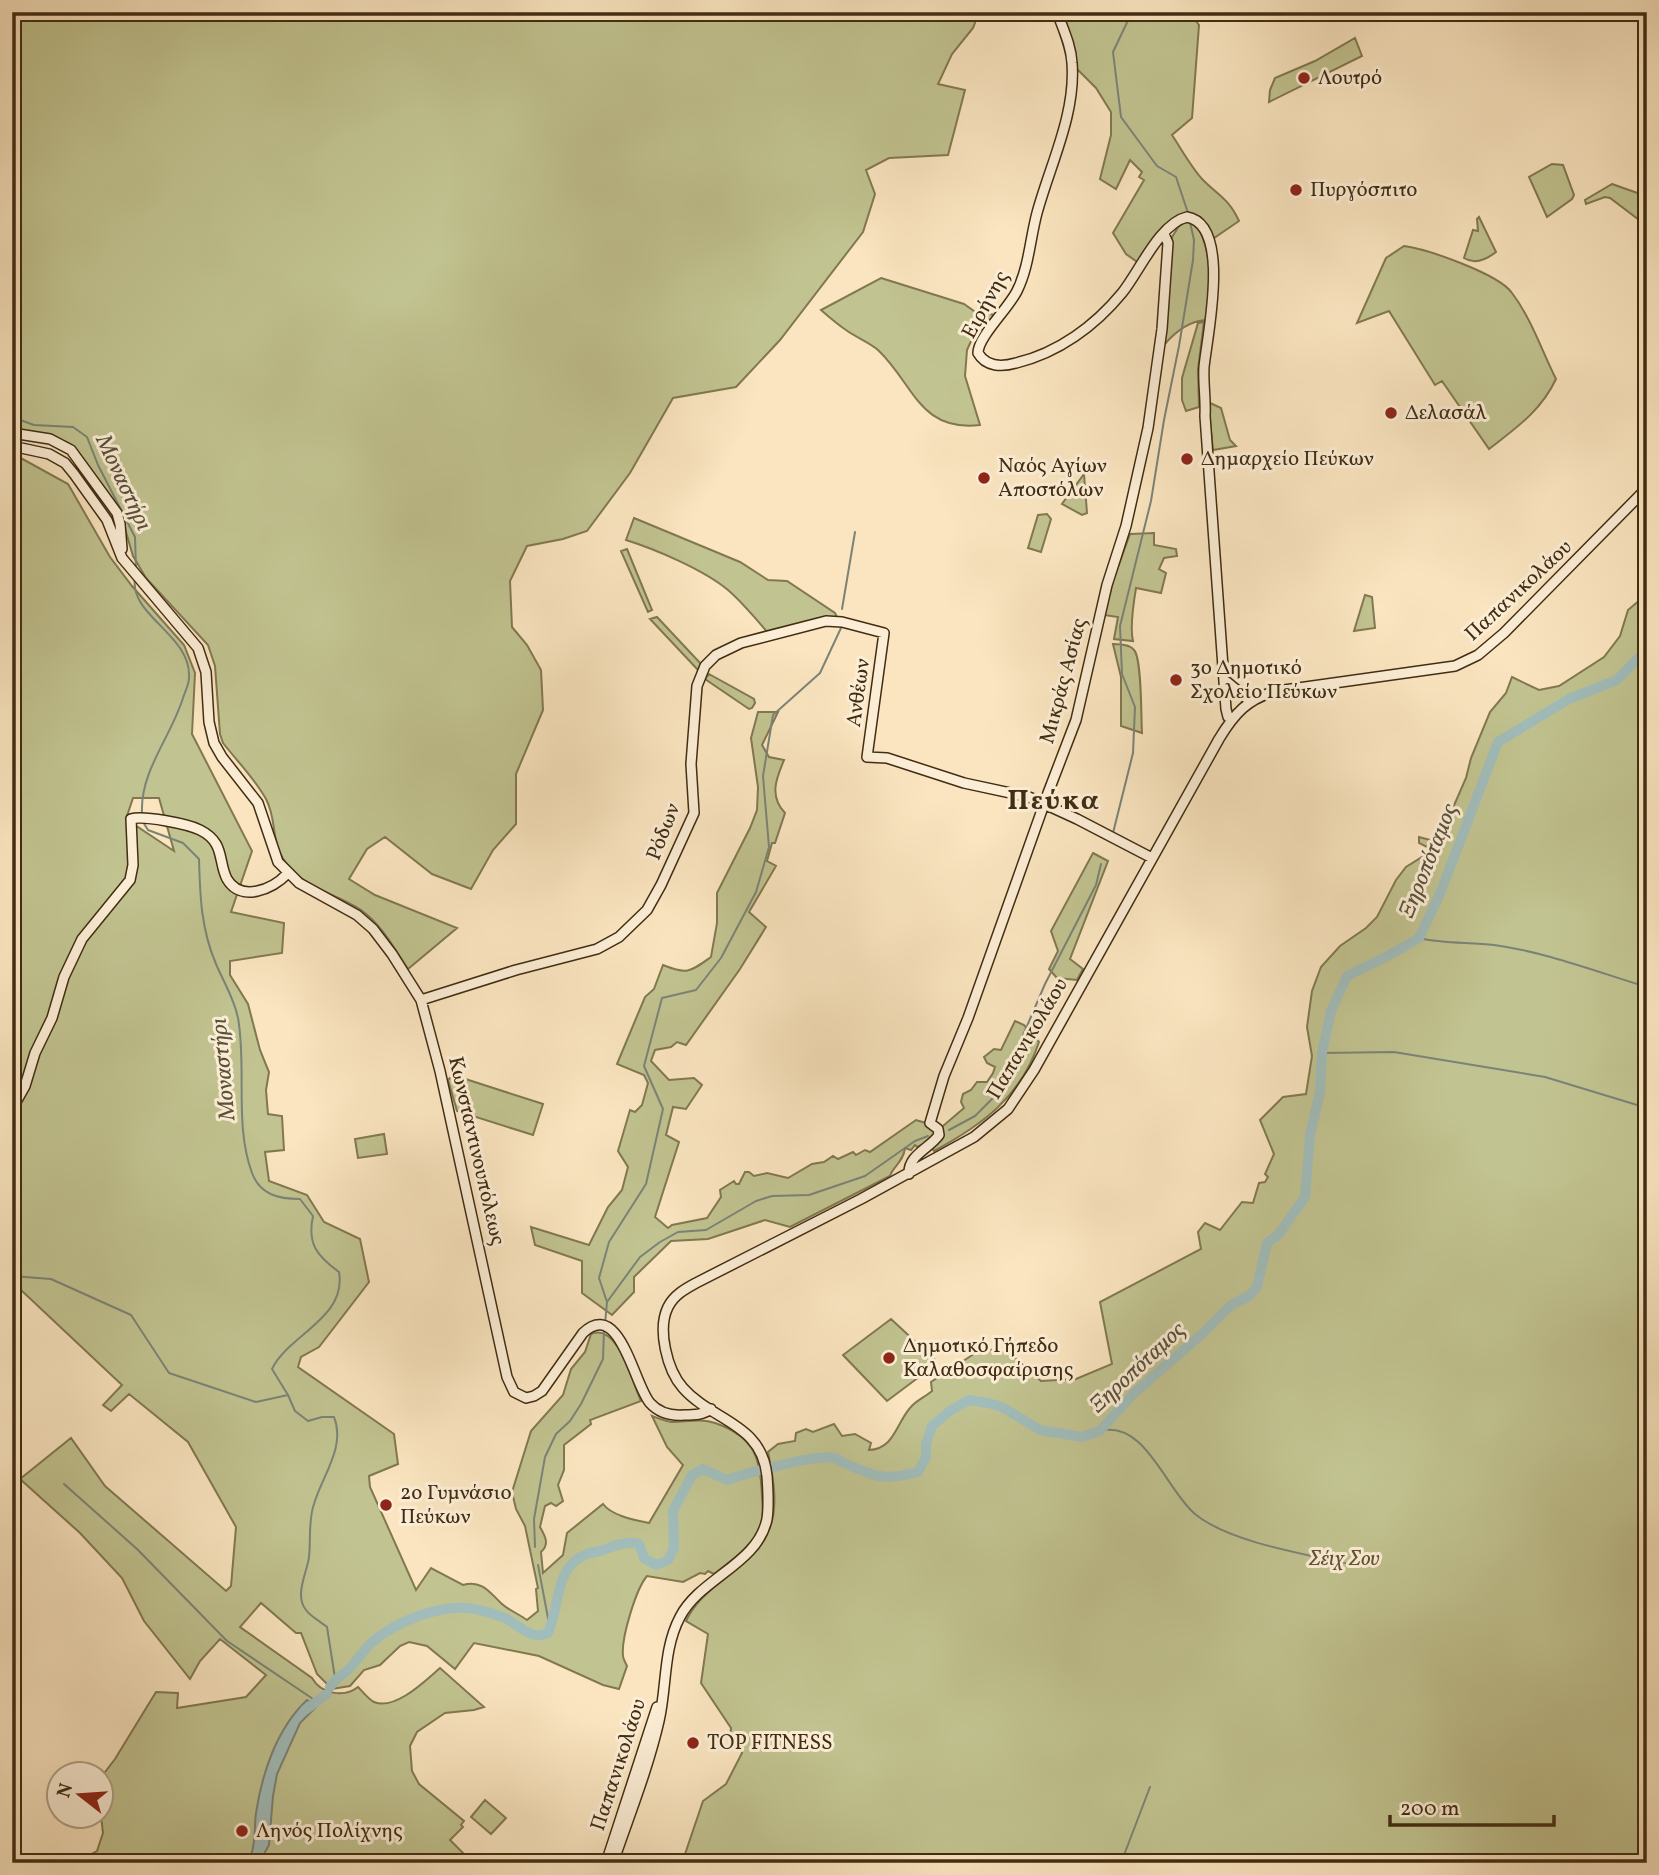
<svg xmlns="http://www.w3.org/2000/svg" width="1659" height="1875" viewBox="0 0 1659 1875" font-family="Vollkorn,serif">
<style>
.green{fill:#c1c390;stroke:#817851;stroke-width:2;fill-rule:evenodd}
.water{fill:#a1bdbb;stroke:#7b8377;stroke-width:2}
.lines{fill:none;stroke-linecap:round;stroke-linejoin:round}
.stream{stroke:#7b8377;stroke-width:2}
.river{stroke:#a1bdbb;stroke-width:10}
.secondary-casing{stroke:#412d12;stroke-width:12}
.secondary{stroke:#fceed6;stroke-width:9}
.poi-dot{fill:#8f2418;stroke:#fceed6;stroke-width:2.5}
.labels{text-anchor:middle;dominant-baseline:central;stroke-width:6;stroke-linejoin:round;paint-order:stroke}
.poi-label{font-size:21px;fill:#412d12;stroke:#fceed6;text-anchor:start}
.street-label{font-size:21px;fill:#412d12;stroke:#fceed6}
.park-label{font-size:21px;font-style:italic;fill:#615232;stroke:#fceed6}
.water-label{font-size:23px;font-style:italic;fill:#59513c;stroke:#fceed6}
.district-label{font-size:28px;font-weight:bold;letter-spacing:2px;fill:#412d12;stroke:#fceed6}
</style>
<rect width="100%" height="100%" fill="#fae5c0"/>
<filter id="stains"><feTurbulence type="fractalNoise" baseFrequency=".00286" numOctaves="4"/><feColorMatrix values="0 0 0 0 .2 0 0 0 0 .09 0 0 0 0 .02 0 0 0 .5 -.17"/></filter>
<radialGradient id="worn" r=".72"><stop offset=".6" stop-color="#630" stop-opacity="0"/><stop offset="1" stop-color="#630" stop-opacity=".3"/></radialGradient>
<path class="green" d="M12,12H979L973,28L952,54L938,84L965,90L948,155L889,158L866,170L875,194L863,232L780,340L736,387L673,398L630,473L587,531L563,539L527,546L510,581L512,627L527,645L541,670L543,710L516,774V824L493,850L471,889L432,874L385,837L367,849L349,879L375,895L457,928L408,969C394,948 381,924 361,910C339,895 308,889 291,869C268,844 279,824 266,799C255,779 237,761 223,743L220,734L215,666L208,645L146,578L133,556L123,522L65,444L12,432Z
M1079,12H1194L1193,17L1199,25L1192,118L1172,135C1182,150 1191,167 1203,180C1219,196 1229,199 1239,221L1214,238L1199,217L1185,214L1140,264L1126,254L1113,233L1144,180L1139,177L1142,172L1130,160L1116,189L1100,179L1111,135V112L1096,88L1076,68L1063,20Z
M1204,12H1333L1325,18C1313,17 1300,12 1287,13C1261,15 1232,27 1206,16Z
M1355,38L1362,56L1269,102L1270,90L1275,78L1315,61Z
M1552,164L1563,165L1574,195L1572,199L1547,217L1529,177Z
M1612,184L1646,196L1647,226L1610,198L1605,197L1586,204L1585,200Z
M1479,217L1496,252C1487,259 1475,265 1464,258L1473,230L1478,231L1477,219Z
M1187,221L1196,224C1214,254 1210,286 1206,320C1188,321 1175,332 1164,345L1172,237L1179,226Z
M1404,246C1427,249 1499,274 1512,293C1531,318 1542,351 1556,379C1541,411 1516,428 1489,449L1442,381L1435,385L1389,311L1357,323L1386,258Z
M881,278L964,304L974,311L995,315L985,330L972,339L967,350L965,376L980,425C919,432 914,384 878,350C869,342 857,338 846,330C837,324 829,317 821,310Z
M1204,322L1198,369L1199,407L1186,411L1182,400V378L1198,323Z
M1208,402L1221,408L1230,440L1236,446L1213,450Z
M12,456L19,457L68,484L110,557L132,586L184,645L195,673L192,734L252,851L231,912L284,923L282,953L230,961V975L248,1004L260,1050L269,1072L266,1090L268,1114L282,1116L284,1150L265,1152L269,1181L307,1195L324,1222L360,1239L369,1282L319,1347L301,1357L298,1367L394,1434L398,1464L369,1476L370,1487L416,1590L431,1568L463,1585C482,1579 491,1594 502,1604C510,1611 519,1614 527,1620L538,1611L536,1589L538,1588L525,1526L516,1509L512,1492L531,1431L563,1395L571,1369L585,1352L591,1334C618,1322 632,1382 641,1401L590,1420L591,1424L564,1445V1470L558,1485L563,1501L556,1506L551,1503L545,1506L540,1527C545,1536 550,1544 541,1552L543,1573L563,1555L567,1533L603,1504C612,1516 635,1520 649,1523L683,1465L667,1447L652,1416C658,1418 665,1421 672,1422C686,1422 701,1418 715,1423C756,1437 761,1460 762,1498C763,1508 764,1521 760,1530C752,1549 729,1562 714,1574L708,1571L705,1574L700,1573L683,1582L647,1576C636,1589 621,1638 623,1656C623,1658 626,1664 627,1666L619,1689L603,1685L539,1656L474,1643L455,1669L427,1646L409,1642L400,1646L380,1665L364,1670L350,1686L332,1689L317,1674L301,1633H296L261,1603L240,1627L312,1678C321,1694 344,1698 358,1687C363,1692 369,1700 374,1702C395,1711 426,1680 440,1668L484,1707L474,1710L445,1713L417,1732L410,1746L412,1771L419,1784L464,1821L461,1825L463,1827L450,1840L464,1854L456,1863H87L88,1856L97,1851L103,1833L101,1816L102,1776L115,1759L156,1692L178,1693L177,1708L246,1697L266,1675L220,1639L200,1661L190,1679L144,1621L122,1578L80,1533L20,1479L71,1438L105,1486L226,1591L231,1586L236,1527L188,1442L129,1394L111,1411L103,1405L122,1385L21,1290L12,1291ZM133,798H159L174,851L126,819Z
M1084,474L1087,513L1082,515L1062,504Z
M1047,514L1051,519L1041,552L1028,548L1038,515Z
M634,518L740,562L768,580L787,581L835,613L837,617L769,634C756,619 743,603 728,590C704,570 655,549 626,540Z
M1154,533V545L1176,549L1177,556L1164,558L1159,569L1166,573L1161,593L1136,588C1134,600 1130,629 1133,641L1114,639L1118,617L1104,615L1113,581L1130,534Z
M627,549L652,610L648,612L621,551Z
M1647,594V1863H682L703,1801L726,1784L742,1753V1738H730L731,1728L701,1683L708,1634L686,1621C694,1604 707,1593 721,1581C776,1538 782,1520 768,1452L778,1444L795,1441L796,1433L806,1429L813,1432L834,1424L842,1436L855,1434L871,1443L869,1450C894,1449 896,1424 910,1408C915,1401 925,1397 932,1391L931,1382L983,1348L1011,1354L1041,1381L1076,1379L1112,1364L1100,1302L1201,1249L1198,1232L1205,1223L1220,1230L1242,1202L1253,1203L1259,1183L1265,1182L1268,1177L1265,1174L1274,1154L1260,1120L1283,1097L1306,1094L1312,1056L1307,1027L1312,991L1321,967L1340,946L1366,928L1377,917L1396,880L1406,867L1433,850L1419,843V837L1438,842L1466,778L1471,758L1490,712L1506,693L1512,677L1539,690L1559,686L1604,657L1620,636L1628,610Z
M1365,595L1372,597L1375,628L1354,631Z
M657,617L701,664L698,670L650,619Z
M1113,644C1119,644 1130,644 1134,650C1142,658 1141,719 1142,733L1121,726V677Z
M709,674L754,699L755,703L752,708L749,709L705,679Z
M758,712H778L762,745L769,757L784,760C776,779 769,796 785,813L775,843H772L767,861L776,866L749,912L766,927L740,969L686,1045L677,1042L671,1047L655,1050L651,1061L669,1080L694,1078L702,1085L686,1109L673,1107L666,1135L679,1142L655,1217L668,1228L672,1225L707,1218L721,1197L720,1190L734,1181L736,1184H739L745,1172H749L754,1176L767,1173L788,1178L812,1164L824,1162L833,1156L838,1159L853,1152L856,1155L865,1150L870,1152L916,1120L926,1123L936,1132L964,1108L961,1102L963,1094L971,1090L977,1082H987L993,1073L995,1067L987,1063L984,1057L994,1049L1001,1050L1015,1021L1024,1025L1039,1042C1021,1097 982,1125 934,1151L928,1142L917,1147L915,1145L911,1150L905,1148C903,1163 893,1166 890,1176L790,1227L765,1220L708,1239L671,1241L634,1277V1292L612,1315L582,1293V1261L535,1245L531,1227L589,1245L608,1207L622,1190L628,1167L618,1151L630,1110L635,1112L642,1105L648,1083L644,1075L617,1064L645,997L654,989L663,965C687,975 690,972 711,957L717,923V893L750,828L757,810L758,787L751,738Z
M1093,853L1108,861L1070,959L1083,969L1077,980L1057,978L1049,969L1058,951L1051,931Z
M453,1075L543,1104L533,1135L457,1111L448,1080Z
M384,1134L387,1154L358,1158L355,1139Z
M891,1319L935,1360V1365L887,1401L843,1355Z
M485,1800L506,1818L491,1834L471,1817Z"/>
<path class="water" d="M307,1700L317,1706L300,1723L277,1774L273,1796L269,1845L259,1863H238L251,1855C256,1842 254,1827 256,1813C262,1773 277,1728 307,1700Z"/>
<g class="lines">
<path class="stream" d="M1132,12L1113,52L1121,117L1157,166L1176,177L1188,213
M12,417L34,425L73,427L87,437L98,465L135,537L136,569
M135,578C129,616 192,635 189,678C189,684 185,692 183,698C171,737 140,771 142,813
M842,609L855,532
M143,822L148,830L183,843L199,859C200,896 201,929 216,964C224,983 234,998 238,1018C247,1069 234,1124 252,1173C260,1195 279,1199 300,1199L313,1216C307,1244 317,1256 339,1272C347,1318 288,1335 272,1369L288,1395L295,1411L308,1421L322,1417H334C346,1447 322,1476 314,1504C308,1521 311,1539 309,1557C307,1573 294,1595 306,1610C310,1616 321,1622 327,1627L335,1678
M1113,833L1133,753L1135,707L1122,674L1120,626L1151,501L1164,420L1179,346L1193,260L1194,240L1190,222
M1419,938C1444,944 1469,942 1494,945C1546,952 1597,972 1647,987
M1322,1053L1394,1052L1545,1077L1647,1108
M949,1130L975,1116L995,1096L1005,1083L1022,1053L1021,1040L1045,984L1096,885L1101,864
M12,1276L51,1279L131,1315L169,1373L256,1402L288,1395
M607,1302L599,1278L609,1242L646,1184L663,1109L644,1066L662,998L696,990L721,958L756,892L769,847L763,776L773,715L820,673L841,628
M605,1324L607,1302L640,1257L660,1242L678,1232L706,1230L756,1201L772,1196L809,1195L865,1176L915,1141L928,1136
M1100,1431C1145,1419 1166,1490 1195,1514C1230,1543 1310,1555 1354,1565
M64,1484L137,1549L227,1641L316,1701
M535,1547L534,1519L545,1457L556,1434L570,1421L581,1404L603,1359L604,1330
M538,1565L548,1618V1633
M1121,1863L1150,1787"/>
<path class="river" d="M330,1687C336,1677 342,1676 349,1669C357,1661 362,1652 370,1644C395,1621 446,1601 479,1610C488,1612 497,1615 505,1618C520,1625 530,1641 548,1633C560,1607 554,1566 587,1554C592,1552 598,1552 603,1550C617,1545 624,1541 639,1544L644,1558L656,1565L668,1560L674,1548L673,1511L692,1475L703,1469L727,1480C744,1474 819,1453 835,1458C838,1459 841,1462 844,1463C877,1477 883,1481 918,1472L926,1457V1444L932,1426L951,1410L969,1400L988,1403L1002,1407L1040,1430L1082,1437L1100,1431L1132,1395L1202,1334L1230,1306L1250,1295L1257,1287L1267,1243L1278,1235L1305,1197L1310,1135L1320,1092L1322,1053L1331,1011L1347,976L1386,957L1419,938L1439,896L1498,742L1569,699L1617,680L1647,649
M305,1710L327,1694"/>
<defs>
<path id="secondary" d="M1057,12C1063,29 1071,45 1072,63C1076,114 1050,165 1037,213C1030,239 1029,267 1017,291C1008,309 978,337 978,353C986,367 1002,367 1016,363C1058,353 1095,326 1122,293C1139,272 1160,223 1187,217C1232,225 1207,336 1204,367C1203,383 1206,400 1205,416L1226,709L1228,717L1232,718
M12,433L50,439L71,450L117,513L120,524L122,549
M12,446L49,454L65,463L74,474L107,520L122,558L198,648L206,672L209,722L214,743L222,757L258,803L278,862L299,883L357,915L373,929L392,954L421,1000L440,1071L507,1377L514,1392L526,1398L534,1396L542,1391L583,1333C620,1298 634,1385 650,1403C659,1413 671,1416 684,1415C694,1415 703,1415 711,1409
M1227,682L1250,701
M421,1000L516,970L597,949L619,937L647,910L661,885L694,813L691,764L697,686L705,666L716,655L741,643L826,621L842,622L884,633L867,757L887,758L964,783L1029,797L1077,819L1152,858
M12,1109L25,1086L35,1053L52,1018L64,977L82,939L130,880L133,865L131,819C143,815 188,824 200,830C206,833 212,837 216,844C222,854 221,868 227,879C241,903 273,889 287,874
M909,1174C908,1155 929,1149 939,1135L938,1129L930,1123L944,1076L968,1018L1048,793L1076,720L1107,585L1126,526L1148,428L1162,329L1168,243L1164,234
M606,1863L657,1707
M613,1863C629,1816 648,1769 659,1721C667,1686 663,1649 680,1617C700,1578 758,1564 767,1519C769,1506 768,1490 767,1476C762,1423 712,1421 683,1388C667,1370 657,1329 668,1307C674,1295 685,1289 696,1283L861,1199L974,1137L1008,1109L1034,1070L1219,739C1234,714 1248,698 1277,691L1455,666L1478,655L1504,633L1647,488"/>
</defs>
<use href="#secondary" class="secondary-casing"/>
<use href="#secondary" class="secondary"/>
</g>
<g class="poi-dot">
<circle cx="1304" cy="78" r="7"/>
<circle cx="1296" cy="190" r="7"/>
<circle cx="1391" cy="413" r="7"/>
<circle cx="1187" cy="459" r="7"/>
<circle cx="984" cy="478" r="7"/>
<circle cx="1176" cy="680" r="7"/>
<circle cx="889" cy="1358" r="7"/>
<circle cx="386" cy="1505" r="7"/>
<circle cx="693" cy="1743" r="7"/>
<circle cx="242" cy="1831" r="7"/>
</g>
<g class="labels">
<g class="poi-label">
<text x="1318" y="78">Λουτρό</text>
<text x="1310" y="190">Πυργόσπιτο</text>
<text x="1405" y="413">Δελασάλ</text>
<text x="1201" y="459">Δημαρχείο Πεύκων</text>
<text x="998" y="466">Ναός Αγίων<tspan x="998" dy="24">Αποστόλων</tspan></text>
<text x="1190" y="668">3ο Δημοτικό<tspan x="1190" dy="24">Σχολείο Πεύκων</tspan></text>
<text x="903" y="1346">Δημοτικό Γήπεδο<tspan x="903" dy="24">Καλαθοσφαίρισης</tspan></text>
<text x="400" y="1493">2ο Γυμνάσιο<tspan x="400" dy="24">Πεύκων</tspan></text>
<text x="707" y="1743">TOP FITNESS</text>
<text x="256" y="1831">Ληνός Πολίχνης</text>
</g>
<g class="street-label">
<text transform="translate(986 305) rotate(-61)">Ειρήνης</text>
<text transform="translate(1519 591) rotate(-43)">Παπανικολάου</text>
<text transform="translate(1064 681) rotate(-75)">Μικράς Ασίας</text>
<text transform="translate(859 693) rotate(-82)">Ανθέων</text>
<text transform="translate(664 832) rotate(-69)">Ρόδων</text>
<text transform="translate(1028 1039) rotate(-59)">Παπανικολάου</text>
<text transform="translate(476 1151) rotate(77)">Κωνσταντινουπόλεως</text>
<text transform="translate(619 1765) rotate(-72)">Παπανικολάου</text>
</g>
<g class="park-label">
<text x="1344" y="1559">Σέιχ Σου</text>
</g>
<g class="water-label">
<text transform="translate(123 483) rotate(65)">Μοναστήρι</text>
<text transform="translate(1429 861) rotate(-68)">Ξηροπόταμος</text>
<text transform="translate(224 1069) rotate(-95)">Μοναστήρι</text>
<text transform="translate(1138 1368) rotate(-43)">Ξηροπόταμος</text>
</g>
<g class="district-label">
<text x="1054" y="801">Πεύκα</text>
</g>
</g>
<rect width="1659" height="1875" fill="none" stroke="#fae5c0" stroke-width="42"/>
<rect x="14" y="14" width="1631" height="1847" fill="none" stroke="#412d12" stroke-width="3.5"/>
<rect x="21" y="21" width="1617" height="1833" fill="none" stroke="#412d12" stroke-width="2"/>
<g transform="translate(80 1795) rotate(287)"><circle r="33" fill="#fceed6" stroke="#b1a188" stroke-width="2"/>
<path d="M0-5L12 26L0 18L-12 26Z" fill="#8f2418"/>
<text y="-10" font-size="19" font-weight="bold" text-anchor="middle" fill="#412d12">N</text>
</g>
<path d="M1390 1815v10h164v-10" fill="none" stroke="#412d12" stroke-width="3.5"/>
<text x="1400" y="1815" font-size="21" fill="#412d12" stroke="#fceed6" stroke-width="5" paint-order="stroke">200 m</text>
<rect width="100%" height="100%" filter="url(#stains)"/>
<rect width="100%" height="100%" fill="url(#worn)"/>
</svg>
